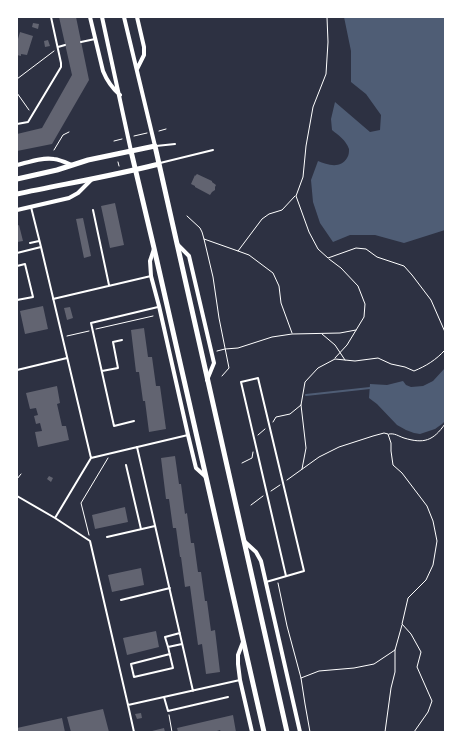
<svg xmlns="http://www.w3.org/2000/svg" width="462" height="749" viewBox="0 0 462 749" font-family="'Times New Roman',serif">
<style>
.water{fill:#4f5d75}
.lines{fill:none;stroke-linecap:round;stroke-linejoin:round}
.stream{stroke:#4f5d75;stroke-width:2}
.building{fill:#626471}
.path{stroke:#fff;stroke-width:1}
.service{stroke:#fff;stroke-width:2}
.minor{stroke:#fff;stroke-width:4}
.tertiary{stroke:#fff;stroke-width:5}
</style>
<rect width="100%" height="100%" fill="#2d3142"/>
<path class="water" d="M344,17H445V230L404,243L375,235H350L333,242L320,223L313,202L311,180L318,161C327,165 341,169 347,158C349,155 349,152 349,149C346,140 338,135 332,130L331,119L335,102L370,132L380,130L381,115L366,94L351,82V51Z
M445,368V421L442,424L435,429L420,434L414,433L406,430L397,425L377,404L369,398L370,384L387,385L403,381L406,385L411,387L423,386L433,381Z"/>
<g class="lines">
<path class="stream" d="M306,395L370,388"/>
</g>
<path class="building" d="M59,17H76L89,80L52,144L17,151V134L42,128L72,75Z
M33,23L39,24L38,29L32,27Z
M20,32L33,36L27,55L21,54V56L17,55V39H18Z
M48,40L50,46L45,47L44,41Z
M197,174L212,181V182L216,185L215,187V190L212,192L210,195L195,187V186L191,184L195,175V176Z
M115,203L124,245L110,248L101,206Z
M83,218L91,256L84,258L76,219Z
M19,225L23,241L17,242V226Z
M43,306L48,329L25,334L20,311Z
M70,307L73,318L67,320L64,308Z
M144,328L148,357H152L156,386H160L166,429L149,432L145,401H143L139,372H136L131,330Z
M57,386L60,403L57,404L62,426H66L69,440L38,447L35,432L42,431L40,423L36,424L34,416L38,415L36,408L30,409L26,393Z
M175,456L179,484H181L185,514L187,513L191,543H194L198,572H201L205,601H207L211,631L215,630L220,672L206,674L202,644L198,645L190,586L185,587L181,557H180L176,528H173L169,499H166L161,458Z
M49,476L53,478L51,482L47,479Z
M125,507L128,522L95,529L92,515Z
M141,568L144,585L112,592L108,575Z
M156,631L159,647L127,655L123,638Z
M103,709L109,732H71L67,717Z
M141,713L142,718L137,719L135,714Z
M233,715L236,732H221L220,730L214,732H178L177,728Z
M62,718L65,732H17V728Z
M164,728L165,732H152V731Z"/>
<g class="lines">
<path class="path" d="M327,17L328,42L326,74L313,107L306,146L303,177L296,196L309,232L318,249L328,258L356,248L366,249L377,257L404,266L412,275L431,300L445,332
M17,79L54,51
M17,93L29,110
M159,131L166,129
M134,136L147,133
M114,141L122,139
M54,150L63,135L69,132
M118,162L119,166
M187,216L200,228L202,232L204,239L213,277L219,318L229,368L222,376
M204,239L238,251L262,219L269,214L282,210L295,196
M238,251L249,255L273,273L279,286L281,303L292,333
M329,259L341,268L358,286L365,304L364,317L347,345L335,358
M96,329L153,316
M322,334L335,345L345,360
M67,336L89,331
M217,351L225,349L238,348L272,337L292,334L340,333L356,330
M301,405L306,448L302,469
M273,422L276,417L290,414L301,405L305,382L318,368L335,359L355,361L378,358L391,364L405,367L414,371C426,366 436,360 445,350
M389,434C395,433 398,436 404,438C424,444 433,441 445,424
M258,435L265,429
M242,463L252,458L253,452
M17,479L21,474
M287,480L319,457L339,447L373,436L384,433L388,434L391,443V451L393,465L402,473L427,506L433,521L437,541L433,565L426,580L408,598L402,624L411,634L421,652L417,667L432,701L428,712L414,732
M271,491L280,485
M251,505L263,496
M89,535L81,503L108,458
M278,583L287,626L301,678L305,704L310,732
M301,678L319,671L354,668L374,664L395,650L402,625
M169,715L172,732
M385,732L391,688L395,672V650"/>
<path class="service" d="M81,42L95,39
M58,47L65,45
M17,124L28,122L61,67V63L51,17
M156,146L175,144
M160,163L213,150
M93,210L109,285
M30,243L39,241
M41,247L91,458
M17,253L41,247L31,207
M17,266L25,264L33,297L17,300
M53,299L151,276
M17,370L67,358
M102,371L118,368L113,342L122,340
M134,421L114,426L91,323L158,307
M137,447L193,691
M126,465L141,529
M17,496L55,518L90,541L128,705
M55,518L91,458L188,435
M107,537L155,526
M266,582L304,571L258,378L241,382L286,576
M121,600L170,588
M168,647L165,637L180,633
M170,654L131,664L134,677L173,668L168,647L182,644
M164,697L168,711L228,697
M134,732L128,705L240,680"/>
<path class="minor" d="M90,17L103,71C107,81 112,88 120,95
M102,17L131,151
M124,17L155,146
M137,69L144,55V47L137,17
M17,165C29,162 42,157 54,159C61,160 67,163 72,165
M17,210L69,198L78,193L92,179
M177,244L189,256L214,363L207,380
M154,249L150,261L151,276L159,306L188,435L195,464L196,468L206,477
M244,541L256,552L261,561L300,732
M243,642L238,655V664L240,680L252,732"/>
<path class="tertiary" d="M131,151L154,248L264,732
M17,179L57,170L88,160L155,146L287,732
M17,194C64,184 112,176 159,164"/>
</g>
<rect width="462" height="749" fill="none" stroke="#ffffff" stroke-width="36"/>
</svg>
